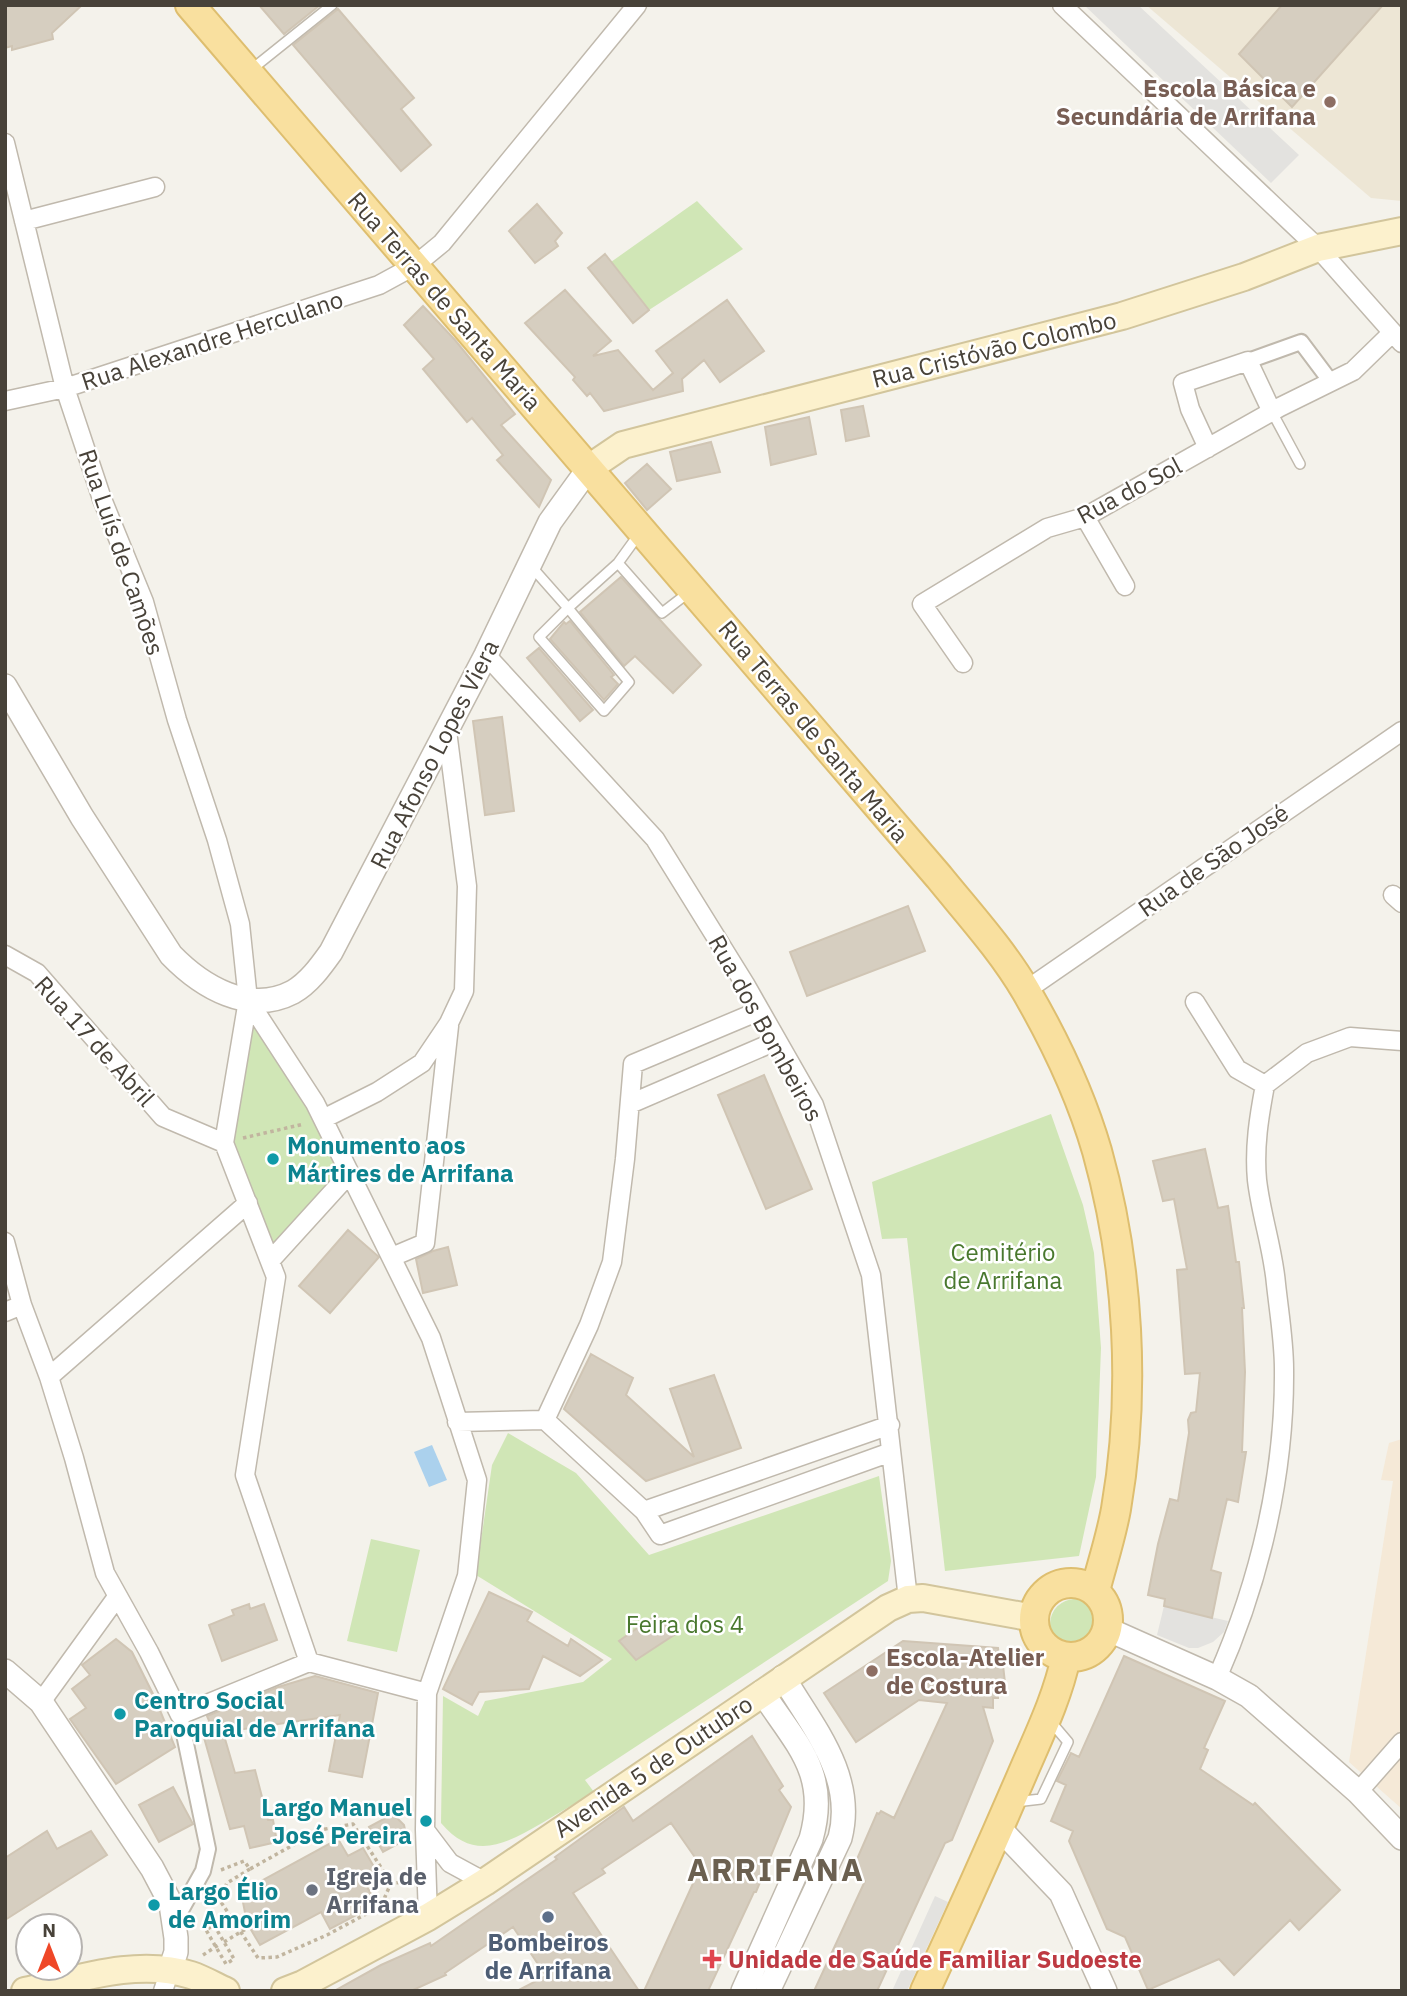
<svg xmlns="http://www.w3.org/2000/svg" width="1407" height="1996" viewBox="0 0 1407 1996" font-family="'IBM Plex Sans',sans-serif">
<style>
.commercial{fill:#f5e9d7}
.education{fill:#ede6d5}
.green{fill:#d0e6b6}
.parking{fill:#e3e2df}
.water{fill:#abd1ed}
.building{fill:#d6cec0;stroke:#d0c5b4;stroke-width:2}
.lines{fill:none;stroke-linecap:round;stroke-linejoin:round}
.service-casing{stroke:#c0b9ad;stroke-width:12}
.pedestrian-casing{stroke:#c0b9ad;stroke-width:18}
.minor-casing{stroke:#c0b9ad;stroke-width:21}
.tertiary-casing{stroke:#c0b9ad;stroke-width:26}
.secondary-casing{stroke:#d2c59c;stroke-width:30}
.primary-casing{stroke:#debe6f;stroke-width:32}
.path{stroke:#c1b59f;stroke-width:3.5;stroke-dasharray:3.5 3.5;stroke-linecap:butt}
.service{stroke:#fff;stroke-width:9}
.pedestrian{stroke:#fff;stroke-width:14}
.minor{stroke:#fff;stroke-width:18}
.tertiary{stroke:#fff;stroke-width:23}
.secondary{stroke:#fcf1cd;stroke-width:26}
.primary{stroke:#f9e09f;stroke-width:28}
.education-dot{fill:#8d6e63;stroke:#fff;stroke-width:2.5}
.culture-dot{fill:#0f9aa8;stroke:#fff;stroke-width:2.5}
.worship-dot{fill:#6b7280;stroke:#fff;stroke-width:2.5}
.service-dot{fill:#5c6f8a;stroke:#fff;stroke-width:2.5}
.health-dot{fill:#e0444e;stroke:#fff;stroke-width:2.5}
.labels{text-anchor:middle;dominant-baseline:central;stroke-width:5;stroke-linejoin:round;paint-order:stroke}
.education-label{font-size:24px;font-weight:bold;fill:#785e54;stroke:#fff;text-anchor:end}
.street-label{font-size:24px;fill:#484239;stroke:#fff}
.culture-label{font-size:24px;font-weight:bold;fill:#0d838f;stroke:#fff;text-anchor:start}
.park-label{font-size:24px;fill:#49782e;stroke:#fff}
.worship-label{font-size:24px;font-weight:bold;fill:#5b616d;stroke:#fff;text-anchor:start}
.service-label{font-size:24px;font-weight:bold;fill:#4e5e75;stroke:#fff}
.health-label{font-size:24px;font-weight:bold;fill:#be3a42;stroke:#fff;text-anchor:start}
.district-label{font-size:32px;font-weight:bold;letter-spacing:2px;fill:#6b6050;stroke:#fff}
</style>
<rect width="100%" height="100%" fill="#f4f2eb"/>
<path class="commercial" d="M1402,1439V1809L1349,1762L1393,1481L1381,1480L1389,1443Z"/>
<path class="education" d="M1146,5H1402V201L1371,198Z"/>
<path class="green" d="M697,201L743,249L649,310L611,262Z
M249,1019L305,1097L343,1175L272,1251L230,1140Z
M1051,1114L1083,1205L1094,1253L1101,1348L1096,1477L1079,1556L945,1571L907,1238L882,1239L872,1182Z
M508,1433L576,1473L649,1555L879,1476L891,1561L888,1581L585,1780L594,1792C577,1802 559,1813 542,1823C505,1844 474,1862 441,1823L443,1696L478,1716L485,1701L583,1682L612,1659L476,1575L492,1465Z
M371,1539L420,1550L397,1652L347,1641Z
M1050 1624a25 25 0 1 1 50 0a25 25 0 1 1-50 0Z"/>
<path class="parking" d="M1084,5H1138L1299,155L1271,183Z
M1164,1606L1228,1621L1224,1632L1213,1642L1198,1648H1189L1157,1635Z
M935,1896L948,1902L907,1991H892Z"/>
<path class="water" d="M432,1445L447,1480L429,1487L414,1452Z"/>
<path class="building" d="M5,5H82L52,33L53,39L12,50V46L5,48Z
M259,5H320L284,34Z
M1282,5H1383L1292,107L1239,54Z
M338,9L414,98L401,109L431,145L401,171L293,45Z
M537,204L562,233L555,241L558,246L535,263L509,231Z
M605,254L649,310L633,323L588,268Z
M565,290L611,341L593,356L618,350L653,390L673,373L656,351L727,300L764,351L720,382L704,360L682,379L683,391L604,411L590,393L587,396L573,380L575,377L525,323Z
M423,306L455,340L515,414L501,425L551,480L539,507L497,460L503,455L472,418L467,422L423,369L434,359L404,325Z
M863,406L869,436L846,441L841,410Z
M809,417L816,454L771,465L765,427Z
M711,442L720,472L677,481L670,452Z
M647,464L671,489L647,510L625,483Z
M621,577L701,665L673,693L635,656L624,666L580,612Z
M570,621L614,675L611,677L618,684L604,700L550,639L564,622L566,624Z
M539,648L593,710L580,721L527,658Z
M502,717L514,811L485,815L473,721Z
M908,906L925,951L807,996L790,952Z
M764,1075L812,1189L766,1209L718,1095Z
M1205,1149L1218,1208L1228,1206L1236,1262H1239L1244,1308H1242L1245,1372L1242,1452H1246L1238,1502L1227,1499L1211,1570L1221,1573L1212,1618L1164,1606L1165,1599L1148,1595L1158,1544L1170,1499L1178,1501L1189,1433L1188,1420L1191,1413L1196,1412L1200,1373L1185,1374L1177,1270L1187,1269L1174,1199L1163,1201L1153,1161Z
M348,1230L379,1257L330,1313L299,1286Z
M448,1247L457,1285L423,1293L416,1259L433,1251Z
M591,1354L633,1378L626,1395L694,1457L670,1389L714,1375L741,1448L646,1481L564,1409Z
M489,1592L532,1612L527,1621L568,1646L571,1639L602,1660L580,1676L543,1656L529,1689L479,1692L472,1705L443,1689Z
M249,1604L250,1609L264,1604L277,1640L222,1661L209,1625L234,1615L232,1610Z
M656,1615L674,1635L636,1660L619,1641Z
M116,1639L132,1652L155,1698L175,1747L116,1784L70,1719L86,1708L72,1689L90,1675L82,1665Z
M903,1641L998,1648L999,1656H1002L1005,1683L998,1692V1698H993V1708L983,1707L993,1741L952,1840L945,1843L877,1991H814L865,1881L853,1877L854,1874L851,1873L877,1813L879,1814L881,1811L894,1818L947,1703L919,1700L856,1742L824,1693Z
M1124,1656L1225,1701L1204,1748L1208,1750L1200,1769L1253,1805L1255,1803L1340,1890L1299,1930L1290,1920L1234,1975L1219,1959L1148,1990L1125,1937L1107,1929L1069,1841L1073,1831L1051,1821L1066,1785L1057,1781L1071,1753L1079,1757Z
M315,1676L378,1693L362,1777L329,1771L340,1715L223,1732L235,1773L255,1770L268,1820H273L277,1842L250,1848L244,1826L230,1829L203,1734L213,1730L207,1716L278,1687Z
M752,1736L783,1786L779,1790L791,1807L756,1892H754L708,1991H644L701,1866L671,1823L602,1869L605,1873L573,1893L639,1991H517L546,1976L513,1927L445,1973L446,1975L411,1991H334L381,1965L430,1943L431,1946L557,1859L555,1857L624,1807L633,1821Z
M173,1787L193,1824L159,1842L139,1805Z
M393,1814L404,1825L407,1839L383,1852L369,1827Z
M47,1831L57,1849L91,1831L107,1855L5,1920V1858Z
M338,1839L348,1856L363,1848L377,1872L363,1880L374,1899L360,1907L362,1912L330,1929L321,1912L260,1945L247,1923L241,1892Z"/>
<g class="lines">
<defs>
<path id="service" d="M252,69L332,5
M1272,412L1300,464
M618,563L662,613L688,593
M530,565L568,608L618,563L639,534
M568,608L629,682L604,711L539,637Z
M1015,1802L1041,1799L1068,1742L1051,1722"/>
<path id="pedestrian" d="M1248,361L1301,342L1331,382
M175,1921L203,1871L208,1849L180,1715"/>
<path id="minor" d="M1062,5L1318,248L1402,343
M5,143L65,388L102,499L144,602L177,720L217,840L240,924L248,1000L224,1143L276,1277L245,1475L309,1662
M24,221L155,187
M5,401L65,388L379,285L414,266L442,243L637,5
M1208,448L1190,409L1183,383L1248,361L1272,412
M1085,517L1125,586
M486,655L655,839L745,984L814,1105L871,1275L908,1599
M963,663L922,604L1047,528L1085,517L1280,407L1353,371L1392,333
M1393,895L1402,903
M5,955L37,973L163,1117L224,1143
M1025,991L1402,731
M248,1000L315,1103L431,1338L477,1480L467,1576L427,1693L425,1830L428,1917
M1195,1002L1237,1069L1265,1085
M630,1104L776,1041
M323,1119L377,1092L422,1063L449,1023L464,991L467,886L447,731
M5,1242L22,1305L49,1377L74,1458L105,1573L149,1652L180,1715L309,1662
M399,1254L425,1243L449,1026
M270,1261L350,1173
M5,1312L22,1305
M49,1377L248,1203
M545,1420L589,1325L612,1262L625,1159L633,1064L759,1011
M457,1422L545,1420L644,1511L660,1535L891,1452
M644,1511L890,1425
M309,1662L427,1693
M1217,1678C1260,1581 1285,1474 1284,1369C1284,1341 1279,1312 1276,1284C1273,1249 1261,1215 1257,1180C1254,1147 1259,1117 1265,1085L1307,1053L1350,1037L1402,1041
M41,1702L117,1597
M1358,1792L1402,1742
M425,1830L450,1863L485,1882
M163,1991L170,1970"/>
<path id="tertiary" d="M5,686L82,817L171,955C202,987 249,1015 293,992C309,983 321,966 331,952L486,655L550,522L589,468
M1107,1629L1217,1678L1249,1696L1358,1792L1402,1838
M5,1671L41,1702L152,1868L171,1904L176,1938V1952L170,1970
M999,1828L1061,1893L1105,1991
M743,1991L811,1839C830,1773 796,1744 762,1692
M768,1991L840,1838C856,1777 813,1727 783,1677"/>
<path id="secondary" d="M589,468L623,445L1122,316L1244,277L1318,248L1402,231
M25,1991C78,1979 137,1958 191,1975C203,1979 215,1986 226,1991
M285,1991L303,1984L428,1917L485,1882L888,1608L908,1599L923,1598L1034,1618"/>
<path id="primary" d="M190,5L939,877C969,914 1002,950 1026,991C1055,1041 1081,1096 1097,1151C1129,1265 1136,1393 1116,1509C1111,1537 1102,1564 1095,1591
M1034 1620a37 37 0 1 1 74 0a37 37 0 1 1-74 0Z
M925,1991C958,1920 990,1849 1021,1777C1038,1737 1057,1699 1066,1657"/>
</defs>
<use href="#service" class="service-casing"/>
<use href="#pedestrian" class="pedestrian-casing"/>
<use href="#minor" class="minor-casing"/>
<use href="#tertiary" class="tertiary-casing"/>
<use href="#secondary" class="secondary-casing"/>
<use href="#primary" class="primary-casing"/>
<path class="path" d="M243,1138L304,1124
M250,1869L227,1883L219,1899L258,1958L277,1957L327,1935L381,1906L391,1883
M221,1870L244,1861L250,1869L320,1830L353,1824L391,1883L407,1882
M214,1925L234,1959L226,1964L206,1930Z
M224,1942L249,1927
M203,1955L220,1944"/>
<use href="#service" class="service"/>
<use href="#pedestrian" class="pedestrian"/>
<use href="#minor" class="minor"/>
<use href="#tertiary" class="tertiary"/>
<use href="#secondary" class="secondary"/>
<use href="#primary" class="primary"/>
</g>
<g class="education-dot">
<circle cx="1330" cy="102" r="7"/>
<circle cx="872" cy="1671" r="7"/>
</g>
<g class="culture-dot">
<circle cx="273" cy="1159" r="7"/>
<circle cx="120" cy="1714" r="7"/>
<circle cx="426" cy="1821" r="7"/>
<circle cx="154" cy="1905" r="7"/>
</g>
<circle class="worship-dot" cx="312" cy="1890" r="7"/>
<circle class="service-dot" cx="548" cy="1917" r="7"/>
<path class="health-dot" d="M708.5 1948.5h7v7h7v7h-7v7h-7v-7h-7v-7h7z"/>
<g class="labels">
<g class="education-label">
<text x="1316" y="88">Escola Básica e<tspan x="1316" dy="28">Secundária de Arrifana</tspan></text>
<text x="886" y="1657" text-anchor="start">Escola-Atelier<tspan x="886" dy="28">de Costura</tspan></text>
</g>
<g class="street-label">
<text transform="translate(445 301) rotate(49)">Rua Terras de Santa Maria</text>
<text transform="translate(212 340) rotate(-18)">Rua Alexandre Herculano</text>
<text transform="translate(994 349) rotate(-14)">Rua Cristóvão Colombo</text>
<text transform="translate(1129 490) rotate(-28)">Rua do Sol</text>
<text transform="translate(122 552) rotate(71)">Rua Luís de Camões</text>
<text transform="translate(814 731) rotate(50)">Rua Terras de Santa Maria</text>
<text transform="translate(434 754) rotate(-63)">Rua Afonso Lopes Viera</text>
<text transform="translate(1213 860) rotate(-35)">Rua de São José</text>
<text transform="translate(766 1028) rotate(61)">Rua dos Bombeiros</text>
<text transform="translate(95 1041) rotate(48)">Rua 17 de Abril</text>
<text transform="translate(653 1766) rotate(-34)">Avenida 5 de Outubro</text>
</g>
<g class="culture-label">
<text x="287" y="1145">Monumento aos<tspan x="287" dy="28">Mártires de Arrifana</tspan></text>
<text x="134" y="1700">Centro Social<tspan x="134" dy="28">Paroquial de Arrifana</tspan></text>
<text x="412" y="1807" text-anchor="end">Largo Manuel<tspan x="412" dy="28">José Pereira</tspan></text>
<text x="168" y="1891">Largo Élio<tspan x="168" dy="28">de Amorim</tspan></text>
</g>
<g class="park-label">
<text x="1003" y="1252">Cemitério<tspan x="1003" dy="28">de Arrifana</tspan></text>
<text x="685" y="1624">Feira dos 4</text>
</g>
<g class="worship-label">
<text x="326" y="1876">Igreja de<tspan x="326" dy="28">Arrifana</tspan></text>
</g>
<g class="service-label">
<text x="548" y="1942">Bombeiros<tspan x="548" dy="28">de Arrifana</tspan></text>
</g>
<g class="health-label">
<text x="728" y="1959">Unidade de Saúde Familiar Sudoeste</text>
</g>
<g class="district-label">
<text x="776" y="1869">ARRIFANA</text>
</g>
</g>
<rect width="1407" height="1996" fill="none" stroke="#484239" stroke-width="14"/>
<g transform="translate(49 1947)"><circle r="33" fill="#ffffff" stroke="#b6b3b0" stroke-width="2"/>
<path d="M0-5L12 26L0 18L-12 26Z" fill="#ef4727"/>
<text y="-10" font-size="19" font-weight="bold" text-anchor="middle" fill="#484239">N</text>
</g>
</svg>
